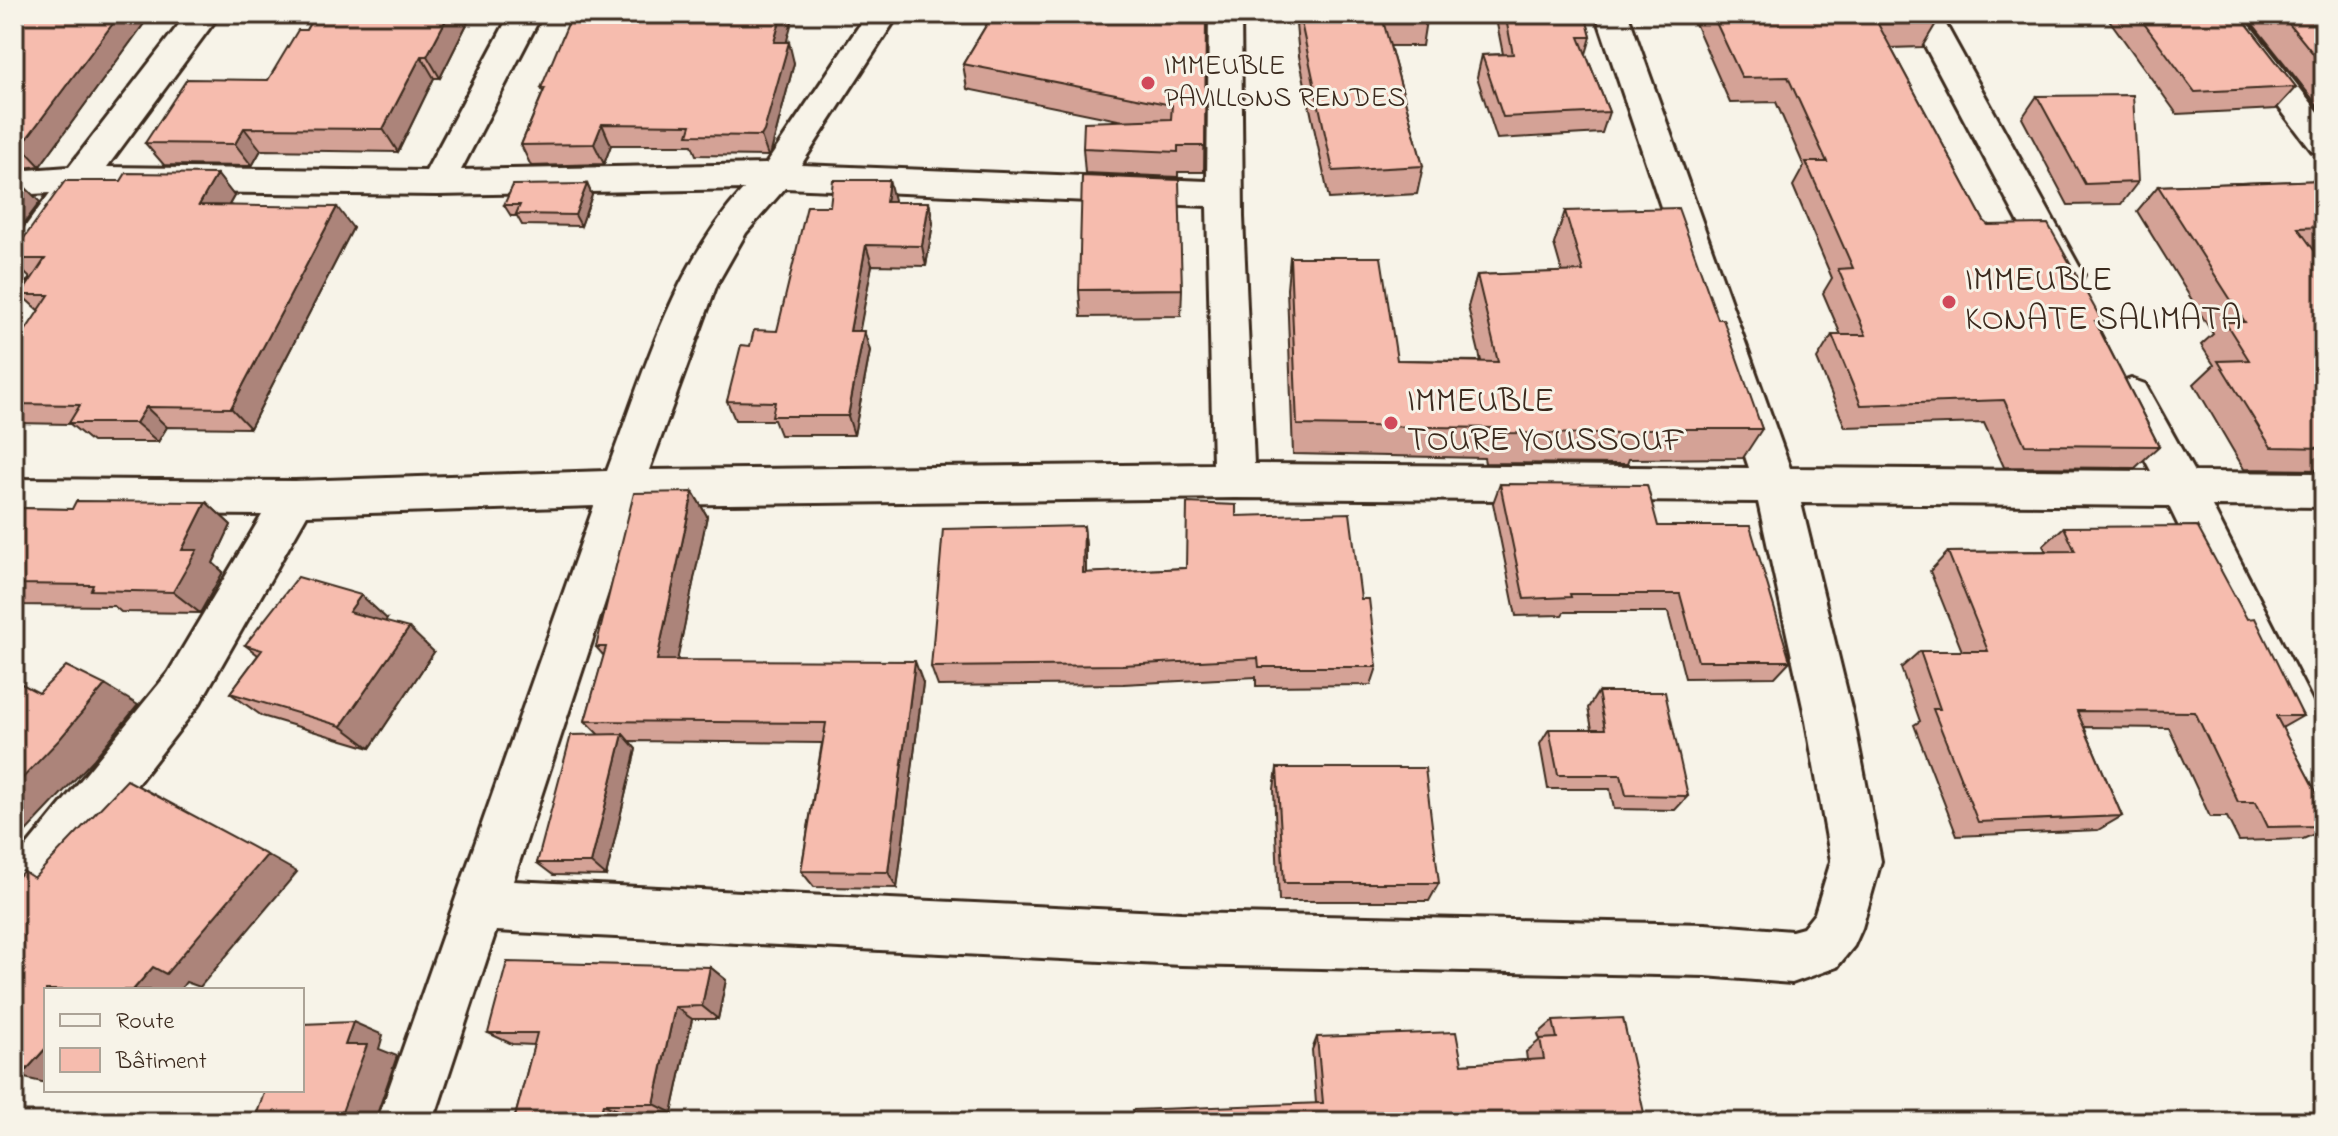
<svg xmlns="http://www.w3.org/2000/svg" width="2338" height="1136" viewBox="0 0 2338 1136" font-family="'Indie Flower',sans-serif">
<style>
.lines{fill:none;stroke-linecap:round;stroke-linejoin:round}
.minor-casing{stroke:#3b2a1e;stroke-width:6}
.minor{fill:#f7f3e8;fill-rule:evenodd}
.wall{fill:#d4a296;stroke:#3b2a1e;stroke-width:2}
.shaded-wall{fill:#ac847a;stroke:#3b2a1e;stroke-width:2}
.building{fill:#f6bcae;stroke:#3b2a1e;stroke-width:2}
.poi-dot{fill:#d1495b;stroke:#f7f3e8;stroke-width:3}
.labels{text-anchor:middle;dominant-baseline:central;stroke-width:6;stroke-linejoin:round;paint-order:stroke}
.far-poi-label{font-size:28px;fill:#3b2a1e;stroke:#f7f3e8;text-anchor:start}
.poi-label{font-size:34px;fill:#3b2a1e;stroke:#f7f3e8;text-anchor:start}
</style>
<rect width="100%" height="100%" fill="#f7f3e8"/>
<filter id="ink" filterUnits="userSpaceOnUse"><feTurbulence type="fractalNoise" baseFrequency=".0125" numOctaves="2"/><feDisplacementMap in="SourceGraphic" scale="16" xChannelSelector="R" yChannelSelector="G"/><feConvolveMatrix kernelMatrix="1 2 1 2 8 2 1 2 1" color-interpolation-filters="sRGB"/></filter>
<g filter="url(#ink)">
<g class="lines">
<defs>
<path id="minor" d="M187,14H220L107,167L426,171L510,14H542L461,170L766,164L867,14H899L801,165L1207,181L1209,14H1241L1243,217L1254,464L1749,468L1596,14H1628L1790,468L2151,471L2111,395L2117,384L2131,379L2145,384L2194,472L2324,473V507L2212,506L2324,725V798L2307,791L2169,506L1801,503L1853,716L1881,861L1862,928L1854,946L1837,967L1792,983L1705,976L1181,965L496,931L433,1122H377L594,506L307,515L200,703L32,920L14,927V862L168,673L262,515L14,513V479L295,481L607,471C644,374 672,267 744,189L437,195L89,191L27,280L14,284V242L50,193L14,195V171L69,167ZM785,188L1207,206L1213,464L649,470L717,284L746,233ZM1234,498L1758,502L1805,716L1831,861L1815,913L1803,928L1792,931L1705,924L1181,913L513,881L637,505Z
M1908,14H1940L2084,275L2078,285L2065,289L2052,285Z
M2208,14H2241L2324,119V155L2312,151Z"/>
</defs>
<use href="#minor" class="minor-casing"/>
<use href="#minor" class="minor"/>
</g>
<path class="wall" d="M14,14H151L40,166L14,169Z
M315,14H472L440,78H434L398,152L261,150L252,166L164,165L145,143L268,80L306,30Z
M988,14H1206L1204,172H1178V177L1085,173L1083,148L1123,121L967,89L963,64L991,17H989Z
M1295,14H1427L1422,46H1390L1423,166L1417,194L1329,199L1299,56Z
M1495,14H1585L1591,37L1586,54L1609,112L1602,133L1497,139L1477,77L1482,55L1503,54Z
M1691,14H1932L1937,22L1922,47L1891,48L1984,221L2102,321L2098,326L2159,446L2135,468L2004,467L1984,423L1845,427L1817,359L1832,335H1841L1823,293L1832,278L1793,186L1804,166L1776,102L1730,103Z
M2105,14H2239L2296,87L2276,109L2177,114Z
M2245,14H2324V107H2319Z
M786,42L794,63L771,152L768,156L696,155L692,145H611L604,164L531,166L521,145L543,92L541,88Z
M2037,96L2138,182L2121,204L2068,205L2022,118Z
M217,174L234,196L229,205L353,228L250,428L167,427L158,442H92L70,424L14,423V348L39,311L21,295L31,279L14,263V252L121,181Z
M2324,180V251H2315L2324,264V470L2244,469L2194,384L2214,365L2201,345L2213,334L2137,211L2158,186Z
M587,184L592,195L581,226L522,225L517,216H511L504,205Z
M894,200V202H929L933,223L926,266L872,265L859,331H864L870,351L854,435H780L774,420H735L727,401L750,346L777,331L830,206Z
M1565,211L1718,319L1762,429L1743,458L1629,459L1627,464L1485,463L1484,458L1293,454L1287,289L1290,257L1397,360L1481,361L1468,307L1477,275L1562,272L1554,244Z
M1182,289L1181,316L1081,317L1079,290Z
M1500,484L1658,526L1790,661L1775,677L1685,678L1668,612H1564L1562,615L1516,616L1493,503Z
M693,492L707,516L677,660L923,683L897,888L814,887L801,871L822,743L629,741L636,749L606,876L553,875L537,863L598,734L585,721L604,656L596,647Z
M206,502L231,525L213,563L223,572L200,613L121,612L114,606L14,605V508L72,509Z
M1236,516L1361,599L1377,667L1371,685L1256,686V677L1123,684L938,686L931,667L1084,526L1086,547V573L1186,568Z
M2064,527L2247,619L2303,716L2282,728L2324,807V830L2303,839L2239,841L2227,817H2210L2169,728L2084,727L2122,816L2098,830L1957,836L1914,725L1920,721L1901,668L1920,651H1962L1930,571L1948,552L2046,551L2043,546Z
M387,619L385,622L434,652L370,748L262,716L230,693L258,655L245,645Z
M1598,692L1688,796L1675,810L1614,809L1610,789H1548L1540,744L1549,729H1592L1588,708Z
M1277,768L1439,883L1429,901H1279L1274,789Z
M710,967L726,980L718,1019H692L672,1113H624L515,1117L534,1045L512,1044L488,1033Z
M1553,1021L1646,1122L1316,1103L1312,1050L1317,1037L1462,1064L1527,1060L1526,1052L1540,1040L1538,1034Z"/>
<path class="shaded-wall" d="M120,14H151L40,166L21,146Z
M449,14H472L440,78L427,56Z
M782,14H794L781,63L774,42Z
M789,42L794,63L771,152L768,156L761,136Z
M421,56L434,78L398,152L383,129Z
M602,124L611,145L604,164L594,144Z
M244,128L261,150L252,166L235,144Z
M217,174L234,196L217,226L199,205Z
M889,180L894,200L891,222L886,202Z
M20,182L40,202L14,237V190Z
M587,184L592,195L581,226L575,215Z
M929,202L933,223L926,266L922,246Z
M337,207L353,228L250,428L231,408Z
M866,245L872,265L856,350L850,331Z
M864,331L870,351L854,435L848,416Z
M146,407L167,427L158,442L136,423Z
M693,492L707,516L673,681L657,660Z
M206,502L231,525L213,563L223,572L200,613L173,592L182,550Z
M1084,526L1086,547V594L1083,573Z
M361,595L387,619L375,636L349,612Z
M409,628L434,652L370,748L341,726Z
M915,661L923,683L897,888L888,872Z
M105,685L138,705L94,759L14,844V787Z
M623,734L636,749L606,876L591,863Z
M267,855L297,872L200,987L186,982L180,990H133L153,967Z
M710,967L726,980L718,1019L702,1006Z
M675,1007L692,1019L672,1113L654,1104Z
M353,1022L383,1035L379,1049L397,1056L375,1120L381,1122H359L345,1116L342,1112L345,1045Z
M46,1048V1083L20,1077Z
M603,1104L624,1113L622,1122H599Z"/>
<path class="building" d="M14,14H120L21,146L14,147Z
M315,14H449L427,56H421L383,129L244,128L235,144L145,143L187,79L268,80L298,30H306Z
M572,14H782L774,42H789L764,131L761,136L688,135L691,125L602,124L594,144L521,145L545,88H541Z
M993,14H1206L1205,146H1178V152L1083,148L1084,122L1171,119L1172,105L963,64Z
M1301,14H1427L1428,17H1382L1423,166L1333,171L1302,27Z
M1505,14H1585L1591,37H1579L1609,112L1503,117L1482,55L1513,54Z
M1712,14H1932L1937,22L1878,24L1984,221L1988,225L2048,224L2102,321H2095L2159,446L2025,445L2004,400L1861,405L1832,335H1866L1838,269L1853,268L1806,162H1827L1788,77L1742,78Z
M2137,14H2239L2296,87L2195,92Z
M2281,14H2324V67Z
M2133,95L2138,182L2085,184L2037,96Z
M126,173L217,174L199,205L337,207L231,408L146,407L136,423H69L80,405L14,404V348L49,295H21L45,259H14V252L65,181H121Z
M1082,176L1179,180L1182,289L1079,290Z
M833,180H889L886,202H929L922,246L866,245L850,331H864L848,416H772L775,402L727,401L741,345L750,346L754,330L777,331L807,206H830Z
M2324,180V227L2298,228L2324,264V448L2271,447L2218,361L2249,360L2225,322H2245L2158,186Z
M14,182H20L14,190Z
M587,184L575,215L516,214L520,205H504L513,185Z
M1678,208L1718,319H1723L1762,429H1640L1642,434L1496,433L1495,428L1297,425L1290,257H1381L1397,360L1498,362L1477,275L1583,271L1565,211Z
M1500,484L1647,485L1658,526H1750L1790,661H1698L1680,594H1570L1571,597L1524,599Z
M693,492L657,660L915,661L888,872L801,871L826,723L585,721L606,647H596L634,493Z
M76,501L206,502L182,550H197L173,592L91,590L93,585L14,584V508L72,509Z
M1187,503L1236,505V516L1350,513L1361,599H1369L1377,667H1259L1258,658L1122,665L931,667L943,529L1084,526L1083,573L1186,568Z
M2197,526L2247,619L2255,618L2303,716H2276L2324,807V826L2268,827L2256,802H2238L2195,712L2077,711L2122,816L1978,822L1933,709H1940L1920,651H1988L1948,552L2075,551L2064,527Z
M298,577L361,595L349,612L409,628L341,726L230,693L262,650L245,645Z
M66,666L105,685L59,740L14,787V680L39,693Z
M1598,692H1665L1688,796L1626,795L1621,775H1558L1549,729H1605Z
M623,734L591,863H537L571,735Z
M1277,768H1425L1439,883H1284Z
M127,780L267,855L166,974L153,967L133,990H46V1048L20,1077L14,1073V883L23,871L34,878Z
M507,962L710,967L702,1006L675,1007L654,1104H603L599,1122H468L469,1118L515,1117L537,1033H488Z
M1623,1018L1646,1122H1134L1133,1110L1323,1103L1317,1037L1456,1032L1462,1064L1544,1059L1540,1039L1557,1038L1553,1021Z
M353,1022L345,1045H367L342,1112L345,1116H360L359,1122H254L265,1090H302V1024Z"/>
</g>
<g class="poi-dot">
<circle cx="1148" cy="83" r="8"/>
<circle cx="1949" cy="302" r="8"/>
<circle cx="1391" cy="423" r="8"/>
</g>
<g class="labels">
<g class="far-poi-label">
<text x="1164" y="67">IMMEUBLE<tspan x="1164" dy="32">PAVILLONS RENDES</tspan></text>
</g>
<g class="poi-label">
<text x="1965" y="282">IMMEUBLE<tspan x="1965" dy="39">KONATE SALIMATA</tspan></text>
<text x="1407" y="403">IMMEUBLE<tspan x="1407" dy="39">TOURE YOUSSOUF</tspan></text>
</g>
</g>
<rect width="2338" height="1136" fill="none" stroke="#f7f3e8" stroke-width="48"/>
<rect x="24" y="24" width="2290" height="1088" fill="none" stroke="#3b2a1e" stroke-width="3" filter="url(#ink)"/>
<rect x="44" y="988" width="260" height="104" fill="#f7f3e8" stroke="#aca397" stroke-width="2"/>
<rect x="60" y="1014" width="40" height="12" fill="#f7f3e8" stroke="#aca397" stroke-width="2"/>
<text x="116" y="1028" font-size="24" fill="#3b2a1e">Route</text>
<rect x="60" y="1048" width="40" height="24" fill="#f6bcae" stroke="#aca397" stroke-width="2"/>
<text x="116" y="1068" font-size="24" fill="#3b2a1e">Bâtiment</text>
</svg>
